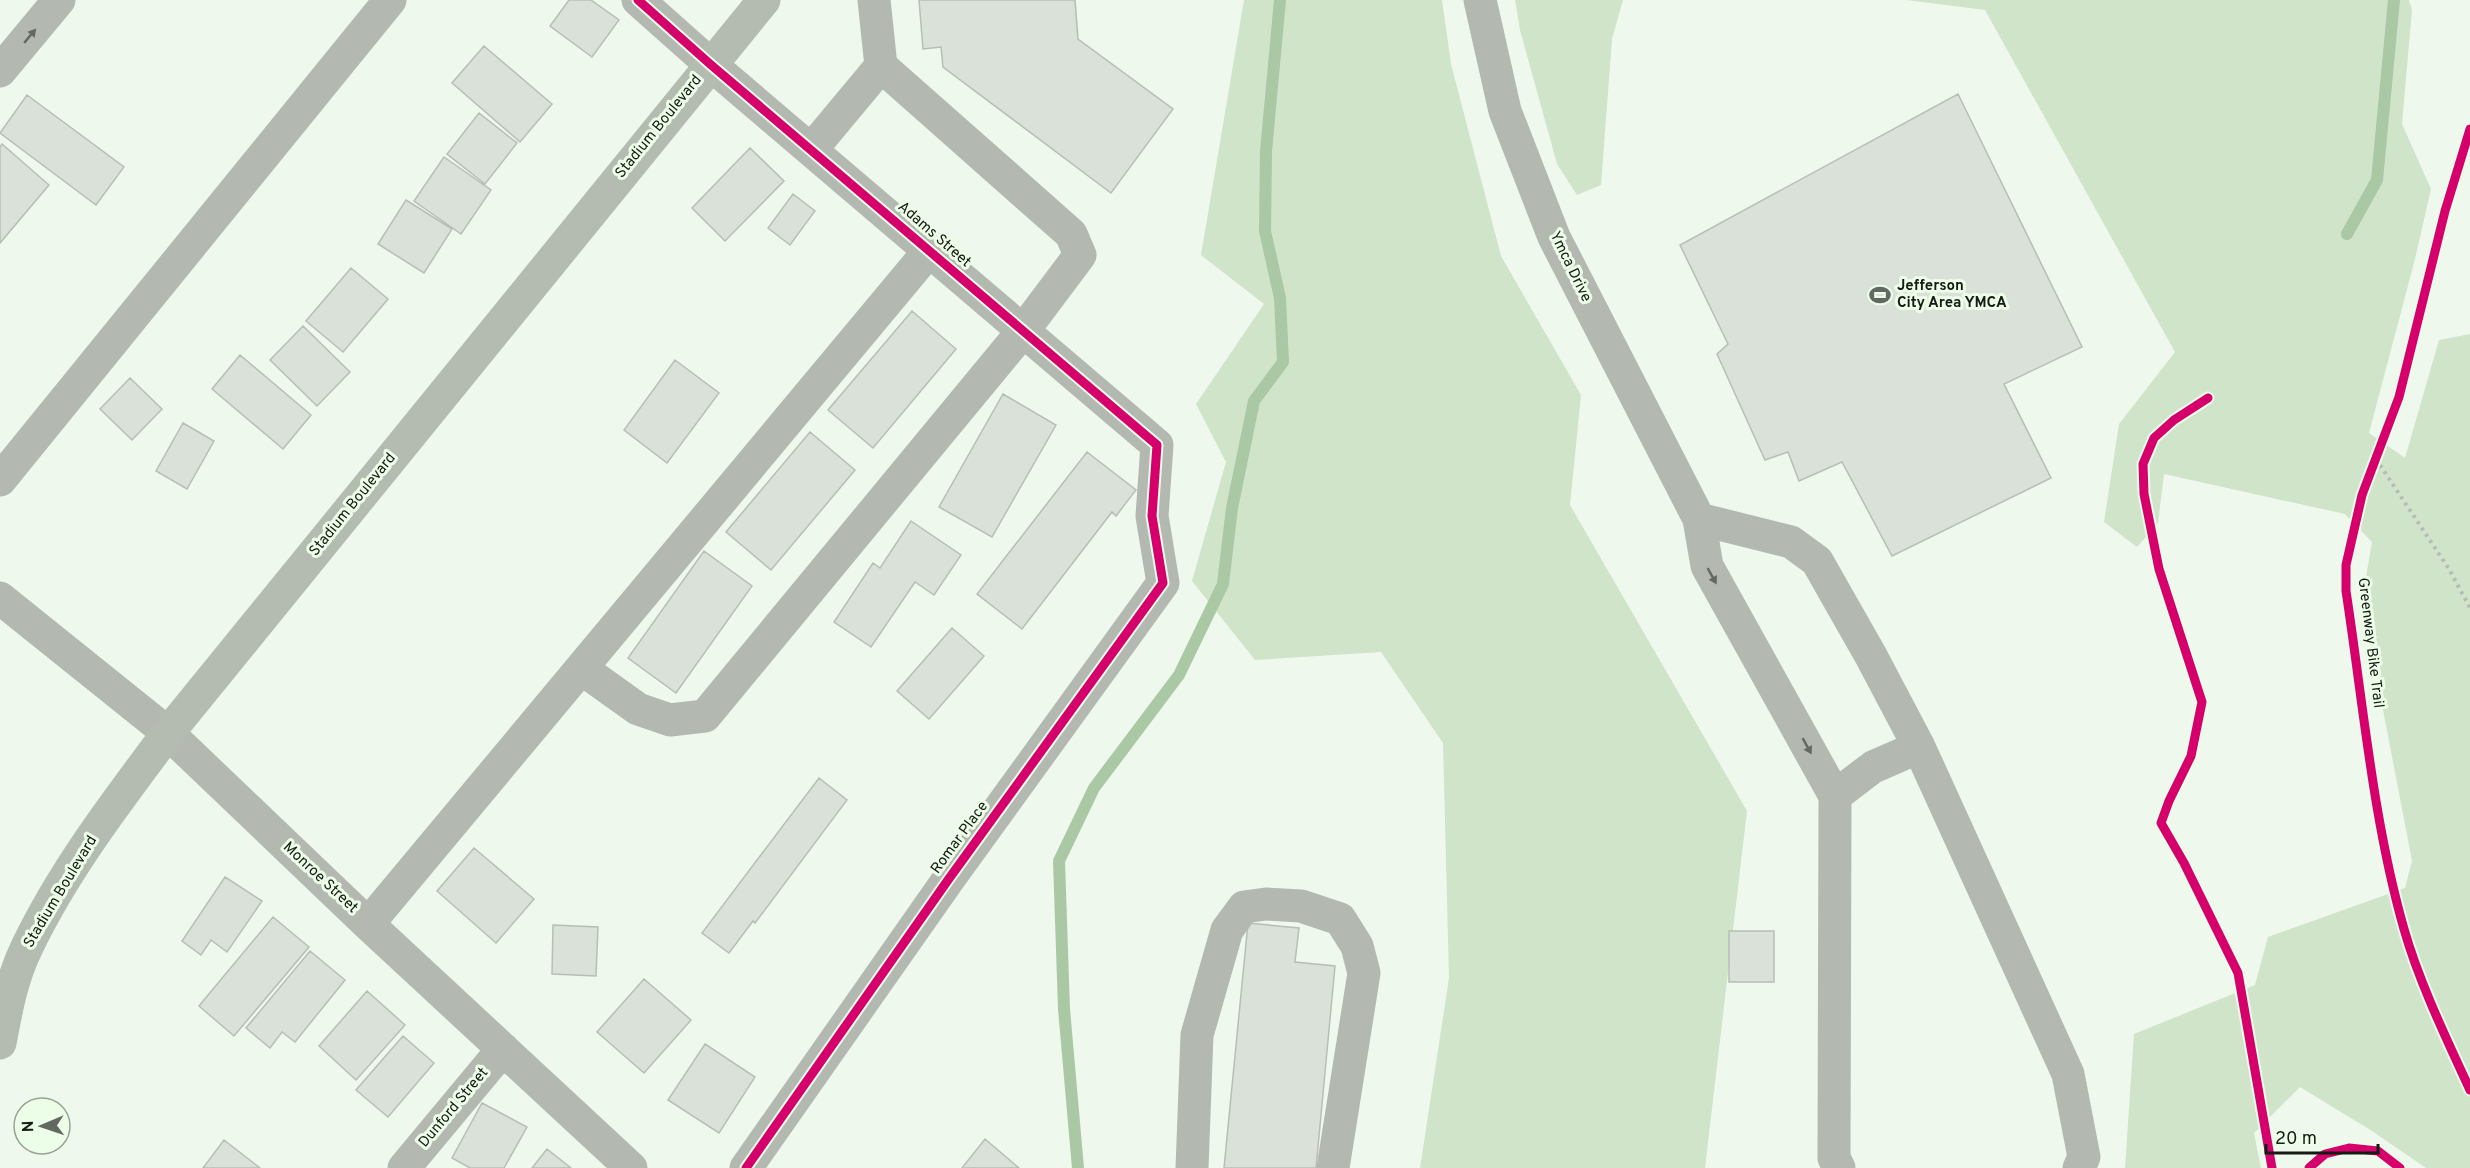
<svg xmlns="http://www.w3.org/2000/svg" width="2470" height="1168" viewBox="0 0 2470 1168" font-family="Overpass,sans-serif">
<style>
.green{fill:#cfe4c9}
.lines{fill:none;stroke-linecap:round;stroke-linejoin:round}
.stream{stroke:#aac8a4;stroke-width:12}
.building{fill:#dae1d9;stroke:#b7beb6;stroke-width:1.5}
.path{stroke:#b5bcb3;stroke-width:4;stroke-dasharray:3 4.5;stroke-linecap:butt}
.minor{stroke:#b3b9b1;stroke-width:33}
.major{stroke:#b4bcb2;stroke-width:33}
.cycleway-casing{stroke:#ecfde8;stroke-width:13}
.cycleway{stroke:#d6006c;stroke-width:9}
.oneway{fill:#646a63}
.labels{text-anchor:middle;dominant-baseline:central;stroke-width:6;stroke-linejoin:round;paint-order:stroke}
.street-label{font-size:15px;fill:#161c15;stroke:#ecfde8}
.poi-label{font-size:15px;font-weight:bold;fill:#161c15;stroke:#ecfde8;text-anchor:start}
</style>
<rect width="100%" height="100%" fill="#eff8ed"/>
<path class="green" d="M1244,0H1442L1451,64L1501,256L1581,395L1570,505L1747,811L1705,1168H1420L1449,978L1443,743L1381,652L1255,660L1192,581L1226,462L1196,404L1264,304L1201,255Z
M1515,0H1623L1612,39L1601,185L1577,195L1557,164L1520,30Z
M1906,0H2409L2412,10L2402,124L2431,189L2415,259L2369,433L2405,458L2439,340L2470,334V1168H2426L2372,1131L2300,1087L2254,1133L2261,1168H2125L2134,1034L2255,985L2268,937L2405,888L2412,861L2362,600L2372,542L2345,514L2164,474L2158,523L2137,547L2104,522L2119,424L2175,352L1985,10Z"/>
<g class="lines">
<path class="stream" d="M2347,234L2377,180L2394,0
M1078,1168L1064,1009L1059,861L1094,788L1179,675L1223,584L1232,508L1254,401L1283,362L1280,298L1265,231L1266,151L1280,0"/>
</g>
<path class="building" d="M569,0H591L619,20L592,57L550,26Z
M919,0H1075L1078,39L1173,109L1111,193L943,67L941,47L923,49Z
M484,46L552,104L520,142L452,83Z
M1958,94L2082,347L2004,384L2051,478L1892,556L1842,462L1799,481L1788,452L1765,460L1717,354L1728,344L1680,245Z
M27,95L124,167L96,205L0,133Z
M479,113L517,143L485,184L447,154Z
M2,144L49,185L0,243V147Z
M750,148L784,181L725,241L692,208Z
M444,157L491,190L461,234L414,201Z
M793,194L815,211L790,245L768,228Z
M406,200L452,229L424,273L378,244Z
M351,268L388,299L343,352L306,321Z
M912,311L956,349L873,448L828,410Z
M303,326L350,372L317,406L270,360Z
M240,355L311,415L283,449L212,389Z
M675,360L719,393L667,463L624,430Z
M130,378L162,409L132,440L100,409Z
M1003,394L1056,425L992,537L939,507Z
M183,423L214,441L187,489L156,471Z
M810,432L855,470L771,570L726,532Z
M1087,452L1136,490L1116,516L1112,512L1022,629L977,594Z
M911,521L961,555L934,595L915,582L871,647L834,622L873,563L880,568Z
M704,551L752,586L676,693L628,658Z
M952,628L984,656L929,719L897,691Z
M819,778L847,800L755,923L753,921L729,953L702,933Z
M474,848L534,899L496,943L437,891Z
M225,877L262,901L227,952L211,940L201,955L182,941Z
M273,917L309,947L234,1036L199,1006Z
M1248,923L1299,928L1295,962L1335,966L1316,1168H1224Z
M553,925L598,927L596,976L552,974Z
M1729,931H1774V982H1729Z
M310,951L345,980L295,1042L282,1032L270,1048L246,1028Z
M644,979L691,1020L644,1073L597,1032Z
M367,991L405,1025L356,1080L319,1046Z
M403,1036L434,1063L388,1117L356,1090Z
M705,1044L755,1077L719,1133L668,1100Z
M482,1103L527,1127L504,1168H470L452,1158Z
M985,1139L1019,1168H962Z
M224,1140L260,1168H203Z
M547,1149L571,1168H532Z"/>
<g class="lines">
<path class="path" d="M2376,459L2449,569L2470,608"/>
<path class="minor" d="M638,0L710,64L1157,445L1152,516L1163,583L948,880L746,1168
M1480,0L1505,111L1554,237L1699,519L1707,566L1835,796
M0,71L59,0
M811,150L881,66
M0,480L390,0
M1699,519L1791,542L1817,561L1871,656L1919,747L2068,1074L2084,1157L2079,1168
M0,598L168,733L368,924L631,1168
M582,669L638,709L670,720L705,716L1023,331L1080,255L1071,234L881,66L874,0
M368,924L929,251
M404,1168L503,1049
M1192,1168L1197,1035L1227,930L1244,907L1266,904L1301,906L1340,919L1357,946L1364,973L1333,1168
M1839,1168L1834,1158L1835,796L1873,767L1919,747"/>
<path class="major" d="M0,1043C6,1011 12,977 27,947C64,870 117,801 168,733L764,0"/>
<defs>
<path id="cycleway" d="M638,0L710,64L1157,445L1152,516L1163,583L948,880L746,1168
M2470,129L2445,211L2399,397L2362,495L2346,565V591C2363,702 2373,821 2404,929C2419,982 2447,1040 2470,1090
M2208,398L2174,420L2154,438L2143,464L2144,494L2159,569L2202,702L2191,756L2169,801L2161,823L2184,863L2238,973L2272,1168
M2309,1168L2325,1154L2349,1148L2378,1151L2400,1168"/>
</defs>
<use href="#cycleway" class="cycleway-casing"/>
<use href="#cycleway" class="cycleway"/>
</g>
<defs><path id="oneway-solid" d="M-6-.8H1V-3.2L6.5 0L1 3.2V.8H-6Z" transform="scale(1.5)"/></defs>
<g class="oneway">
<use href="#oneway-solid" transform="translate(30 36) rotate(-50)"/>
<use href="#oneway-solid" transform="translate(1712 576) rotate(61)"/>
<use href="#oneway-solid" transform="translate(1807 746) rotate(61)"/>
</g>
<defs>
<symbol id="stadium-bare" viewBox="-9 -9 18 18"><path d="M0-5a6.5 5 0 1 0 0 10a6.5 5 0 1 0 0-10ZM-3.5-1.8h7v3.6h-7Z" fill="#626961" stroke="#ecfde8" stroke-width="2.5" paint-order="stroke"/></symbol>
</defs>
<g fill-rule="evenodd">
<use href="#stadium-bare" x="1865" y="280" width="30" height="30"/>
</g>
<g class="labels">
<g class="street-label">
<text transform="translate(659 127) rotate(-51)">Stadium Boulevard</text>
<text transform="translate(934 235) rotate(41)">Adams Street</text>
<text transform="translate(1570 267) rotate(64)">Ymca Drive</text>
<text transform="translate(353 505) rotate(-51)">Stadium Boulevard</text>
<text transform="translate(2370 643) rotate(83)">Greenway Bike Trail</text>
<text transform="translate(960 838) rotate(-54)">Romar Place</text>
<text transform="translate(320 878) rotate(43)">Monroe Street</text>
<text transform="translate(61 892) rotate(-59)">Stadium Boulevard</text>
<text transform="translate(454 1108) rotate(-50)">Dunford Street</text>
</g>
<g class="poi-label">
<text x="1897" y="286">Jefferson<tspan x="1897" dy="17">City Area YMCA</tspan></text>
</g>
</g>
<g transform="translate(42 1126) rotate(268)"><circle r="28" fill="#ecfde8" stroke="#96a394" stroke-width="1.5"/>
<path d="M0-4.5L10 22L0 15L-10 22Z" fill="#626961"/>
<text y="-9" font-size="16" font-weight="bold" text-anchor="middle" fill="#161c15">N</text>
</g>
<path d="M2266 1144v9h112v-9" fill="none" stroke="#161c15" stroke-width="3"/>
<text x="2275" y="1144" font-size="18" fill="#161c15" stroke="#ecfde8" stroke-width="4.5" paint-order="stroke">20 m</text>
</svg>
